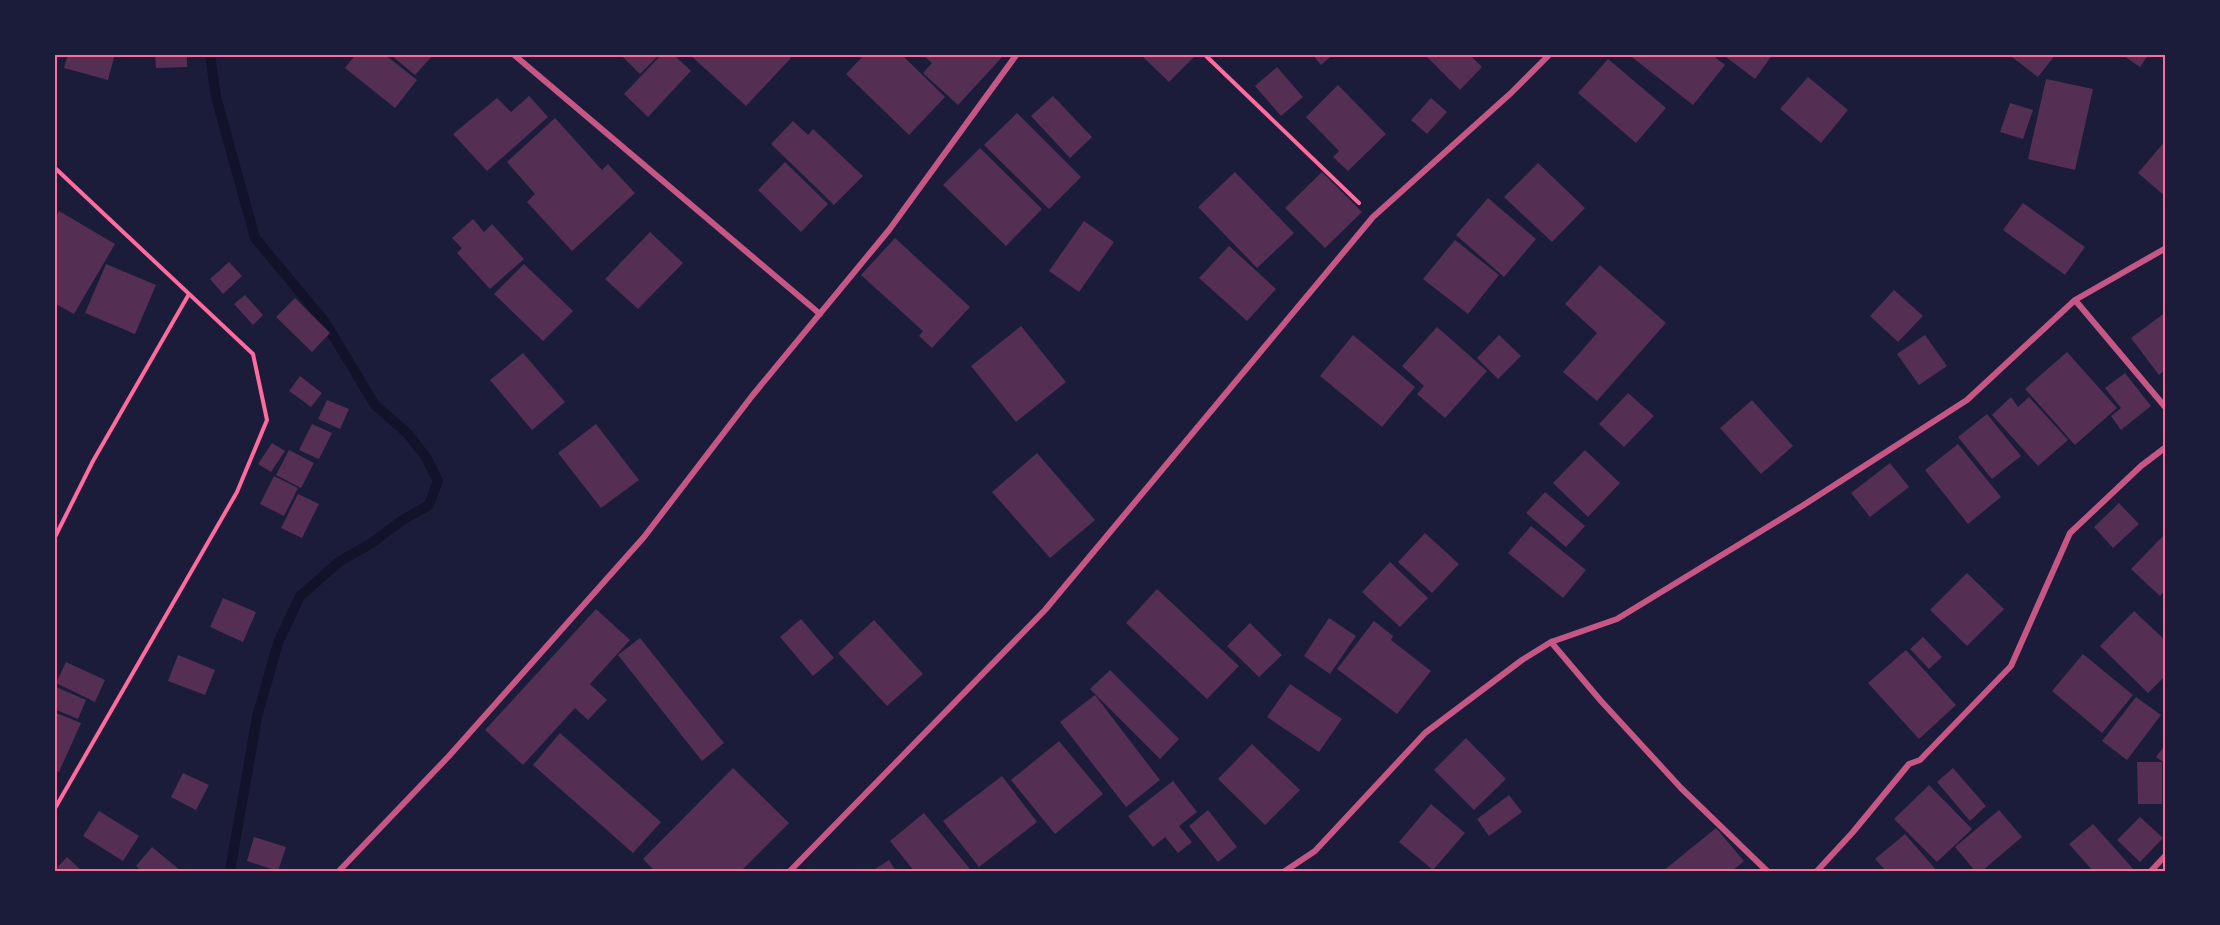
<svg xmlns="http://www.w3.org/2000/svg" width="2220" height="925" viewBox="0 0 2220 925" font-family="'Asap Condensed',sans-serif">
<style>
.lines{fill:none;stroke-linecap:round;stroke-linejoin:round}
.stream{stroke:#12122b;stroke-width:10}
.building{fill:#542f53}
.path{stroke:#ff6b9d;stroke-width:4}
.minor{stroke:#c65784;stroke-width:6}
.neatline{fill:none;stroke:#ff6b9d;stroke-width:2}
</style>
<rect width="100%" height="100%" fill="#1b1b3a"/>
<g class="lines">
<path class="stream" d="M210,54L216,97L255,238L325,322L375,405L407,433L426,457L438,481L429,505L404,519L373,542L339,562L300,596L278,643L257,717L230,871"/>
</g>
<path class="building" d="M68,54H115L108,80L64,68Z
M155,54H187V67L156,68Z
M356,54H384L417,80L395,108L345,68Z
M393,54H434L415,75L392,56Z
M626,54H660L640,74L623,57Z
M662,54H673L691,71L648,117L624,94Z
M689,54H787L791,58L746,106Z
M865,54H901L945,97L909,135L846,74Z
M922,54H1005L958,105L923,73L932,63Z
M1140,54H1197L1169,82Z
M1312,54H1334L1321,65Z
M1424,54H1469L1482,67L1460,90Z
M1628,54H1711L1725,65L1693,105Z
M1722,54H1773L1755,79Z
M2008,54H2056L2038,77Z
M2121,54H2149L2140,67Z
M1608,59L1666,108L1636,143L1578,93Z
M1277,67L1303,97L1281,116L1255,86Z
M1808,77L1848,110L1821,143L1780,109Z
M2046,79L2093,89L2075,170L2028,159Z
M1338,85L1386,134L1348,171L1333,157L1339,151L1306,117Z
M529,96L548,117L487,171L453,134L497,98L511,112Z
M1053,96L1092,137L1070,158L1031,116Z
M1431,98L1447,112L1427,134L1411,120Z
M2010,103L2033,110L2023,139L2000,132Z
M1017,113L1081,177L1049,209L984,145Z
M555,118L602,170L608,164L635,193L572,251L527,202L535,194L507,162Z
M793,121L808,135L813,129L863,176L834,205L771,144Z
M2166,140V197L2138,173Z
M980,148L1042,209L1006,246L943,185Z
M785,162L828,204L801,232L758,190Z
M1538,163L1585,208L1552,242L1504,197Z
M1235,172L1294,233L1257,268L1198,207Z
M1322,172L1362,212L1325,248L1285,208Z
M1488,198L1536,239L1504,277L1456,235Z
M2023,203L2085,247L2065,275L2003,230Z
M59,211L115,244L74,314L54,303V220Z
M473,219L484,232L492,224L524,259L490,289L457,253L462,248L452,238Z
M1084,221L1114,242L1079,292L1049,271Z
M650,232L683,263L638,309L605,279Z
M895,238L970,307L932,348L919,336L923,331L861,275Z
M1455,240L1499,275L1468,314L1423,279Z
M1229,246L1276,289L1247,321L1199,278Z
M229,262L242,276L223,294L210,279Z
M106,264L156,285L135,334L85,313Z
M524,264L573,311L543,341L494,294Z
M1600,265L1666,323L1597,401L1563,372L1597,333L1565,304Z
M1894,290L1923,316L1898,342L1870,316Z
M245,295L263,315L253,325L234,304Z
M295,298L330,333L312,352L276,317Z
M2166,312V369L2159,375L2131,338Z
M1021,326L1066,382L1016,422L971,366Z
M1437,327L1487,371L1445,418L1417,394L1424,386L1402,366Z
M1353,335L1415,387L1382,427L1320,376Z
M1499,335L1521,356L1498,379L1477,358Z
M1925,335L1947,366L1919,385L1897,354Z
M2067,352L2117,408L2075,445L2025,389Z
M523,353L565,402L532,430L490,380Z
M2125,373L2151,406L2121,430L2111,416L2121,408L2105,388Z
M300,376L322,393L311,407L289,391Z
M1628,393L1654,416L1624,447L1599,424Z
M2011,397L2018,407L2029,397L2068,440L2038,466L1992,415Z
M327,400L349,409L340,429L318,419Z
M1752,400L1793,446L1761,474L1720,428Z
M1987,414L2021,456L1992,479L1958,437Z
M312,424L332,433L319,459L299,450Z
M596,424L639,480L601,508L558,453Z
M272,443L285,451L271,472L258,464Z
M1958,444L2001,497L1968,524L1925,470Z
M289,450L314,463L301,488L276,475Z
M1585,450L1620,483L1588,517L1553,483Z
M1037,453L1095,520L1050,558L992,492Z
M1890,463L1909,487L1870,517L1851,493Z
M274,476L298,488L284,516L260,504Z
M1545,492L1585,526L1566,547L1526,513Z
M298,494L319,504L302,538L281,528Z
M2119,503L2139,524L2113,548L2094,527Z
M1531,526L1586,570L1563,598L1508,553Z
M1425,533L1459,564L1432,593L1398,562Z
M2166,533V589L2160,596L2131,569Z
M1390,562L1428,598L1400,627L1362,592Z
M1967,573L2004,609L1967,646L1930,610Z
M1157,589L1239,666L1207,699L1126,623Z
M223,598L256,612L243,642L210,627Z
M596,609L630,640L590,684L607,700L588,720L575,708L523,765L485,730Z
M2134,611L2166,641V675L2148,693L2100,646Z
M1329,618L1356,636L1330,674L1304,656Z
M801,619L834,658L813,676L780,637Z
M874,620L923,674L887,706L838,653Z
M1374,621L1393,636L1391,640L1431,671L1397,714L1337,669Z
M1250,623L1282,655L1259,677L1227,646Z
M1923,637L1942,657L1929,669L1910,649Z
M640,638L724,743L702,761L618,655Z
M1906,650L1956,705L1919,739L1868,683Z
M2083,654L2133,695L2102,733L2052,691Z
M178,655L215,670L205,695L168,681Z
M66,662L105,680L95,702L56,683Z
M1110,670L1179,739L1160,759L1090,689Z
M1290,684L1342,719L1319,752L1267,717Z
M54,686L86,700L78,719L54,709Z
M1095,695L1160,780L1126,807L1060,722Z
M2136,697L2161,715L2127,760L2102,741Z
M54,712L81,723L59,772L54,770Z
M560,733L661,822L633,853L533,765Z
M1466,738L1506,779L1474,810L1434,770Z
M1059,741L1103,794L1055,834L1011,780Z
M1252,744L1300,790L1265,825L1218,779Z
M2166,744V764L2156,757Z
M2137,762H2162V804H2138Z
M733,768L789,823L741,871H655L643,859Z
M1953,768L1986,806L1970,821L1937,782Z
M183,773L209,785L196,810L171,797Z
M1002,776L1037,822L979,867L943,821Z
M1173,781L1197,812L1179,826L1192,842L1178,853L1165,837L1153,847L1128,816Z
M1929,785L1972,829L1937,862L1894,819Z
M1509,795L1522,812L1489,836L1477,819Z
M1431,804L1465,833L1433,870L1399,842Z
M1208,810L1237,847L1218,862L1189,826Z
M1999,810L2022,837L1982,871H1975L1955,847Z
M99,811L139,836L123,861L83,836Z
M924,813L970,869L968,871H914L890,841Z
M2140,817L2163,838L2140,862L2117,840Z
M2093,824L2135,871H2093L2069,844Z
M1716,828L1744,861L1732,871H1663Z
M1905,834L1937,871H1886L1875,859Z
M254,837L286,847L278,871L247,861Z
M152,847L181,871H142L136,866Z
M67,857L82,871H54Z
M889,860L896,871H872Z"/>
<g class="lines">
<path class="path" d="M1204,54L1359,203
M54,167L253,354L267,420L237,492L54,810
M54,539L93,461L189,294"/>
<path class="minor" d="M513,54L820,314
M2075,300L2166,408
M1551,642L1601,701L1681,788L1767,871
M339,871L449,756L644,537L752,396L889,230L1017,54
M790,871L1045,610L1373,217L1511,93L1550,54
M1285,871L1315,851L1425,733L1522,660L1551,642L1617,619L1802,506L1967,400L2075,300L2166,248
M1817,871L1853,832L1909,764L1920,760L2011,666L2070,533L2141,466L2166,447
M2151,871L2166,855"/>
</g>
<rect width="2220" height="925" fill="none" stroke="#1b1b3a" stroke-width="111"/>
<rect x="56" y="56" width="2108" height="814" class="neatline"/>
</svg>
